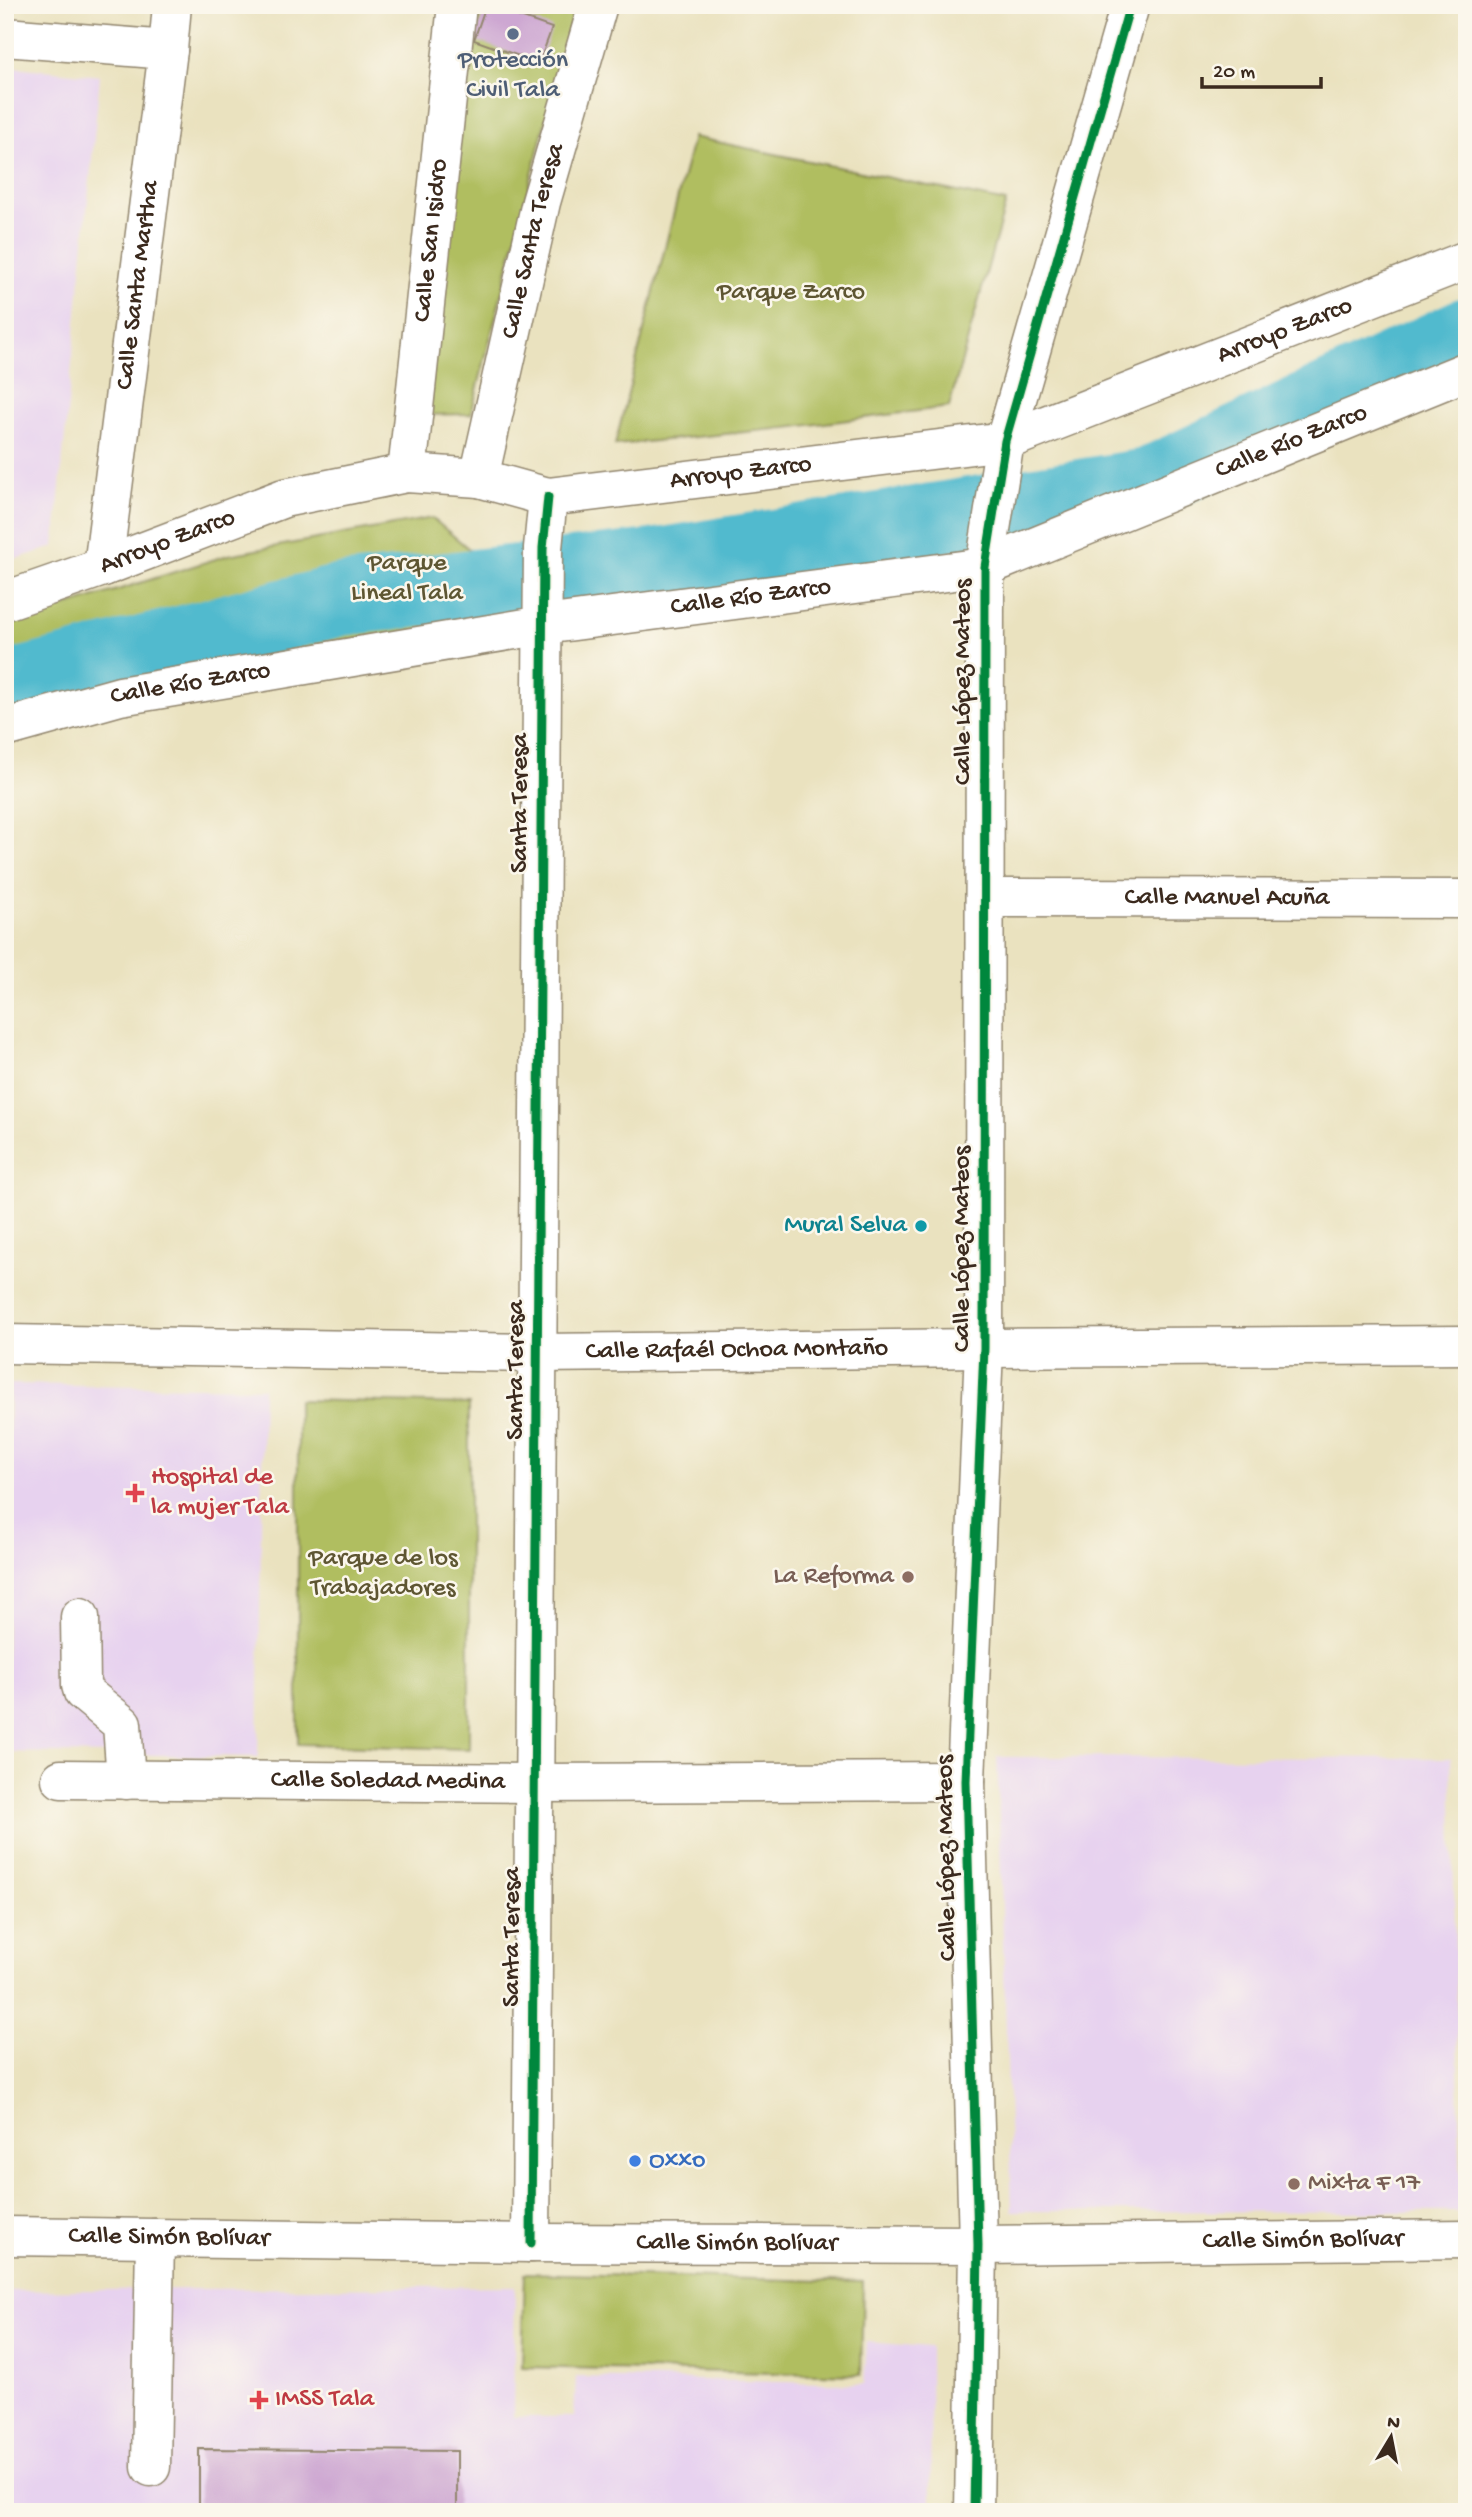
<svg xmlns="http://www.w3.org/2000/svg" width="1472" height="2517" viewBox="0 0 1472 2517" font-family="'Gochi Hand',sans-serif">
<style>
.built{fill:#e7d2ef}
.green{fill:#b0be60;stroke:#76743f;stroke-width:2}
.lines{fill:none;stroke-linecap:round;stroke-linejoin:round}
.river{stroke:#51bace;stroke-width:72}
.building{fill:#cda7d2}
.minor-casing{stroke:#92866e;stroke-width:41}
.minor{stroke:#fff;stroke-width:38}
.cycleway-casing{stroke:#fbf7ec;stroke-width:13}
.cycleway{stroke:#00873e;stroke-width:9}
.service-dot{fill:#5c6f8a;stroke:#fbf7ec;stroke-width:2.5}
.culture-dot{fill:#0f9aa8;stroke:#fbf7ec;stroke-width:2.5}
.health-dot{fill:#e0444e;stroke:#fbf7ec;stroke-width:2.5}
.education-dot{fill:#8d6e63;stroke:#fbf7ec;stroke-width:2.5}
.shop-dot{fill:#3f7fe0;stroke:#fbf7ec;stroke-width:2.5}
.labels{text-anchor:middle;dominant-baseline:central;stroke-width:5;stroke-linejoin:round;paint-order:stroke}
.service-label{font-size:26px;fill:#4e5e75;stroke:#fbf7ec}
.street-label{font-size:26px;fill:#3b2a1e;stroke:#fbf7ec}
.park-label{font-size:26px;fill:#5e5632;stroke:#fbf7ec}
.culture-label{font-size:26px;fill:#0d838f;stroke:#fbf7ec;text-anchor:end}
.health-label{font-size:26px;fill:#be3a42;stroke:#fbf7ec;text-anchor:start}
.education-label{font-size:26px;fill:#785e54;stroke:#fbf7ec;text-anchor:end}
.shop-label{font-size:26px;fill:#366cbe;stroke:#fbf7ec;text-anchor:start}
</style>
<rect width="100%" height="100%" fill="#fbf7ec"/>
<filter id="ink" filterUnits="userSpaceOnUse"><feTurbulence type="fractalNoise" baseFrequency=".0143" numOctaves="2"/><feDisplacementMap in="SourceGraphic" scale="14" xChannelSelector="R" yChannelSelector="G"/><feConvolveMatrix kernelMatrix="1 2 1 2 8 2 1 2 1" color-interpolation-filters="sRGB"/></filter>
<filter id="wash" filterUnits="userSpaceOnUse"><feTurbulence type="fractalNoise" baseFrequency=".00686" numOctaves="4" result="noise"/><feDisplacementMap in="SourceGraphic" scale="28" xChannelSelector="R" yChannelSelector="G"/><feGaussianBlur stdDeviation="1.57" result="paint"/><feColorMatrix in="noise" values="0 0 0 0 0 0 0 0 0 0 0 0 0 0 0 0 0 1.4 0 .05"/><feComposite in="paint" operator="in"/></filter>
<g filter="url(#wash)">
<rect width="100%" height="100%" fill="#eae2bf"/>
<path class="built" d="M5,66L100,76L54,547L5,562Z
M10,1384L263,1388L258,1757L5,1752Z
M997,1757L1451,1758L1461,2212L1012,2211Z
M515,2286L513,2417H574L576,2377L864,2384L867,2342L930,2347L931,2512H5V2291Z"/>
<path class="green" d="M469,5H575L471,414L424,415Z
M693,137L1006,202L949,407L786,428L615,445Z
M432,518L481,559L478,609L468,626L5,720V623L64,607L228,555Z
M298,1400L469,1404V1749L298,1744Z
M525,2273L863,2282L861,2375L522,2367Z"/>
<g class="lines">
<path class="river" d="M5,688L341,600L652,565L1147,484L1467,333"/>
</g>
<g id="blocks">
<path class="building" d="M486,5L552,28L539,63L474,40Z
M199,2449L457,2451V2512H199Z"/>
</g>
</g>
<g filter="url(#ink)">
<use href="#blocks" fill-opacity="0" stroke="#92866e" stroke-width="2"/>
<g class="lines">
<defs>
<g id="minor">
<path d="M5,37L168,50"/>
<path id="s1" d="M407,473L457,5"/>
<path id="s2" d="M479,478L541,202L598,5"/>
<path id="s3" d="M103,567L168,50L172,5"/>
<path id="s4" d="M5,601L103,567L284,498L407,473L479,478L548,497L1005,441L1467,260"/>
<path id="s5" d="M5,728L120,696L544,625L985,567L1467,371"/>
<path id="s6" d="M985,898L1467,899"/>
<path id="s7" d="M5,1344L539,1353L984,1348L1467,1345"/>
<path d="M80,1617L81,1685L83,1692L122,1724L126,1780"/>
<path id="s8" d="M61,1779L535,1783L966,1781"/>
<path id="s9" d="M5,2236L531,2243L978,2245L1467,2239"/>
<path d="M531,2243L543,548L548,497"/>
<path d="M151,2467L155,2238"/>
<path d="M974,2512L978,2245L966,1781L984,1348L985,567L1005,441L1130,5"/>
</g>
</defs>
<use href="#minor" class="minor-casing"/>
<use href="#minor" class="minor"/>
<defs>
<path id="cycleway" d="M531,2243L543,548L548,497
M974,2512L978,2245L966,1781L984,1348L985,567L1005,441L1130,5"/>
</defs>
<use href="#cycleway" class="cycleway-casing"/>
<use href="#cycleway" class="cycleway"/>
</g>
</g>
<circle class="service-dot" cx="513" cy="34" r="7"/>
<circle class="culture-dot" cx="921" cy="1226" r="7"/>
<g class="health-dot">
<path d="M131.5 1482.5h7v7h7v7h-7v7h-7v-7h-7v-7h7z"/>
<path d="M255.5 2389.5h7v7h7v7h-7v7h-7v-7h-7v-7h7z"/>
</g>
<g class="education-dot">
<circle cx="908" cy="1577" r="7"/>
<circle cx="1294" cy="2184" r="7"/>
</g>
<circle class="shop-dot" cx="635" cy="2161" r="7"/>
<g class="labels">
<g class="service-label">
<text x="513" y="61">Protección<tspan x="513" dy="30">Civil Tala</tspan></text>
</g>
<g class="street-label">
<text stroke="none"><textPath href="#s1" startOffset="234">Calle San Isidro</textPath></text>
<text stroke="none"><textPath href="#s2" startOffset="243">Calle Santa Teresa</textPath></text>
<text stroke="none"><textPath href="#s3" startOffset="284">Calle Santa Martha</textPath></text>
<text stroke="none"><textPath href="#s4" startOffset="1328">Arroyo Zarco</textPath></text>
<text stroke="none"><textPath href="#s5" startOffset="1325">Calle Río Zarco</textPath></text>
<text stroke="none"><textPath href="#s4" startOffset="761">Arroyo Zarco</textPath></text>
<text stroke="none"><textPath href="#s4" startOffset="173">Arroyo Zarco</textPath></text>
<text stroke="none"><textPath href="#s5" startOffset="758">Calle Río Zarco</textPath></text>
<text transform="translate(964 682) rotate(-90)">Calle López Mateos</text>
<text stroke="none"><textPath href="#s5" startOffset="191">Calle Río Zarco</textPath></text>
<text transform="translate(521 803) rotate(-90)">Santa Teresa</text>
<text stroke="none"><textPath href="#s6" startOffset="242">Calle Manuel Acuña</textPath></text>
<text transform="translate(963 1249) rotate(-90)">Calle López Mateos</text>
<text stroke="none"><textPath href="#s7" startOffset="732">Calle Rafaél Ochoa Montaño</textPath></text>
<text transform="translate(517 1370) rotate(-90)">Santa Teresa</text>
<text stroke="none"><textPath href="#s8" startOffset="327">Calle Soledad Medina</textPath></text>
<text transform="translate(948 1858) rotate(-91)">Calle López Mateos</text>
<text transform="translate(513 1937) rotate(-90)">Santa Teresa</text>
<text stroke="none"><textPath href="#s9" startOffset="164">Calle Simón Bolívar</textPath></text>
<text stroke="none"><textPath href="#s9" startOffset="1298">Calle Simón Bolívar</textPath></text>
<text stroke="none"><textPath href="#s9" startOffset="732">Calle Simón Bolívar</textPath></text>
</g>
<g class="park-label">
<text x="791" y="293">Parque Zarco</text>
<text x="407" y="564">Parque<tspan x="407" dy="30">Lineal Tala</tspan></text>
<text x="383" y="1559">Parque de los<tspan x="383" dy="30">Trabajadores</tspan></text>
</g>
<g class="culture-label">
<text x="907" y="1226">Mural Selva</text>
</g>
<g class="health-label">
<text x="151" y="1478">Hospital de<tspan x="151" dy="30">la mujer Tala</tspan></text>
<text x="275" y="2400">IMSS Tala</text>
</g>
<g class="education-label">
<text x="894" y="1577">La Reforma</text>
<text x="1308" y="2184" text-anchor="start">Mixta F 17</text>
</g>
<g class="shop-label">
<text x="649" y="2161">Oxxo</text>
</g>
</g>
<rect width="1472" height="2517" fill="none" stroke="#fbf7ec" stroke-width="28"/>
<g transform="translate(1391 2437) rotate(10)" stroke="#fbf7ec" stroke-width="5" paint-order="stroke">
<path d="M0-5L12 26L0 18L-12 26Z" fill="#3b2a1e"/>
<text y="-10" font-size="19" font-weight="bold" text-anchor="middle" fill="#3b2a1e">N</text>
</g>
<path d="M1202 77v10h119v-10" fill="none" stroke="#3b2a1e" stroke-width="3.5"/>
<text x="1213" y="77" font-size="21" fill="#3b2a1e" stroke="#fbf7ec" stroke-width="5" paint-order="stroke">20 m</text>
</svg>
